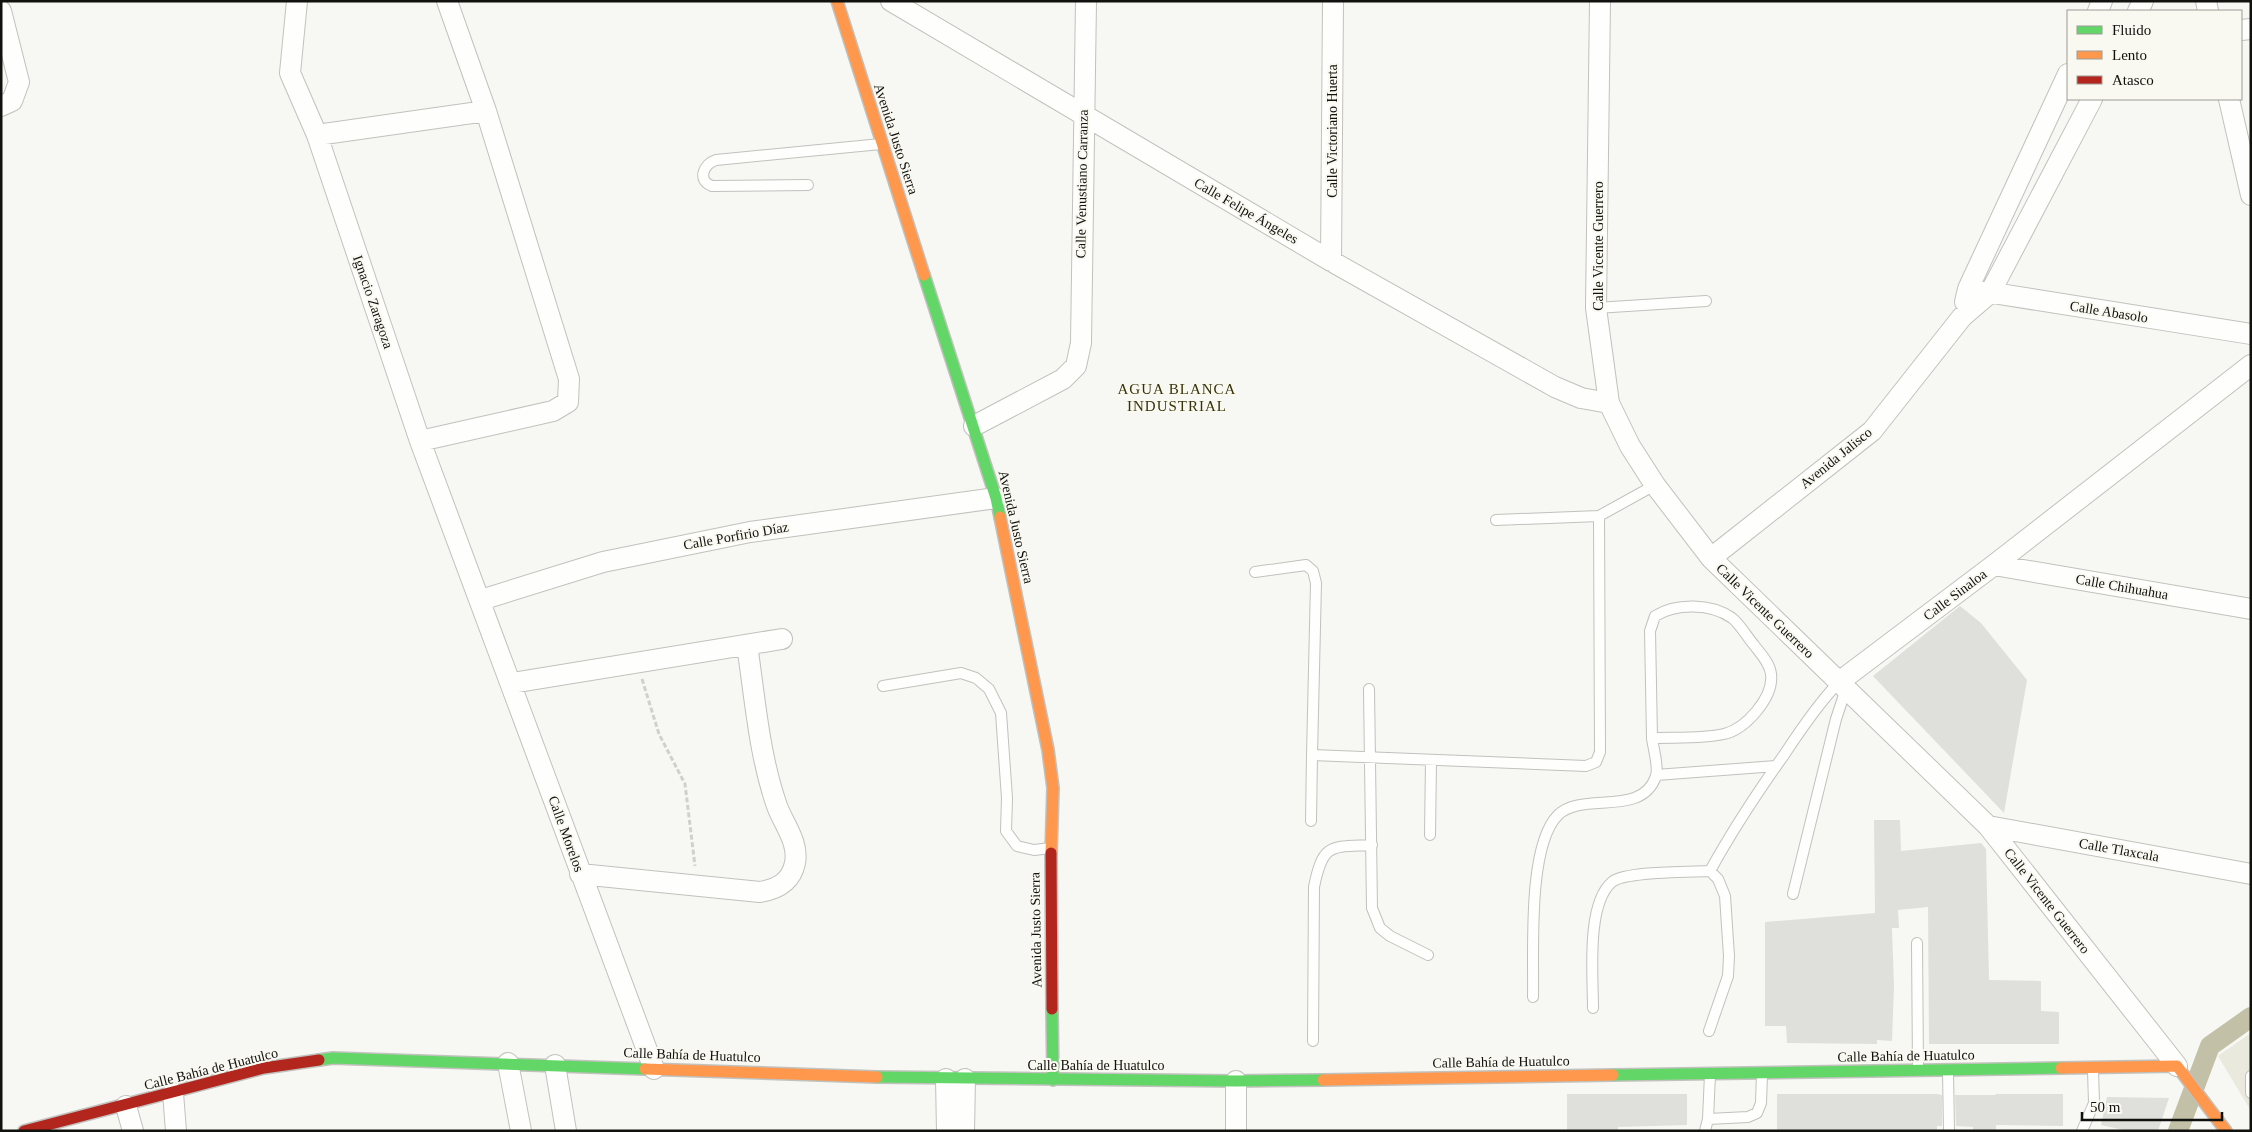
<svg xmlns="http://www.w3.org/2000/svg" width="2252" height="1132" viewBox="0 0 2252 1132" font-family="Georgia,serif">
<style>
.built{fill:#e9e9de}
.lines{fill:none;stroke-linecap:round;stroke-linejoin:round}
.canal{stroke:#c2c0a7;stroke-width:20}
.building{fill:#dfdfdc}
.lane-casing{stroke:#c1c1bd;stroke-width:12}
.street-casing{stroke:#c1c1bd;stroke-width:22}
.fast-casing{stroke:#c1c1bd;stroke-width:14}
.slow-casing{stroke:#c1c1bd;stroke-width:14}
.jam-casing{stroke:#c1c1bd;stroke-width:14}
.path{stroke:#d0d0cf;stroke-width:3;stroke-dasharray:5 2.5;stroke-linecap:butt}
.lane{stroke:#fefefd;stroke-width:10}
.street{stroke:#fefefd;stroke-width:20}
.fast{stroke:#63d668;stroke-width:11}
.slow{stroke:#ff974d;stroke-width:11}
.jam{stroke:#b3261e;stroke-width:11}
.labels{text-anchor:middle;dominant-baseline:central;stroke-width:4;stroke-linejoin:round;paint-order:stroke}
.street-label{font-size:14px;fill:#11110e;stroke:#f9f9f1}
.neighbourhood-label{font-size:15px;letter-spacing:1px;fill:#373308;stroke:#f9f9f1}
</style>
<rect width="100%" height="100%" fill="#f7f7f3"/>
<path class="built" d="M2251,1033V1111L2218,1056Z"/>
<g class="lines">
<path class="canal" d="M2178,1131L2210,1046L2251,1017"/>
</g>
<path class="building" d="M1960,606L1981,623L2027,680L2004,813L1873,676Z
M1874,820H1900L1901,851L1981,843L1986,849L1989,980L2041,981V1011L2059,1012V1044H1929L1928,907L1898,910L1899,928H1892L1894,986L1892,1041L1877,1040V1044L1787,1043L1786,1026H1765V922L1875,913Z
M1567,1094H1687V1125L1618,1127V1131H1567Z
M1777,1094H1937L1942,1095V1126H1937V1131H1777Z
M1995,1094H2063V1126L1996,1125V1131H1973V1127L1956,1126L1955,1095H1996Z
M2107,1097L2169,1098L2158,1131H2128L2101,1125Z"/>
<g class="lines">
<defs>
<path id="lane" d="M808,185L712,186C697,181 703,164 716,160L881,144
M1596,308L1706,301
M1496,520L1599,516
M1255,572L1306,565L1313,571L1316,583L1312,755L1586,766L1596,762L1600,752L1599,516L1655,485
M883,686L961,673L976,678L989,689L1001,713L1007,798L1006,831L1017,846L1034,850L1051,848
M1369,689L1372,908L1380,928L1390,936L1428,955
M1656,775L1776,766
M1311,821L1312,755
M1430,835L1431,761
M1710,871C1732,831 1757,793 1784,755C1801,729 1818,704 1839,682
M1793,894L1836,719L1846,689
M1917,943L1918,1069
M1533,997C1534,954 1527,846 1558,815C1583,791 1642,818 1656,776C1659,766 1653,748 1652,738C1674,737 1703,739 1724,734C1746,729 1774,697 1771,674C1770,663 1760,653 1754,645C1747,637 1740,624 1732,618C1711,603 1676,603 1655,616L1650,631L1652,738
M1593,1008C1593,976 1586,904 1612,882C1625,871 1691,872 1710,871L1718,879L1725,896L1729,956L1728,976L1709,1031
M1313,1041L1314,887C1323,842 1331,847 1372,845
M1948,1071L1949,1131
M2251,1076V1093
M1708,1119L1710,1074
M1705,1131L1708,1119L1748,1117L1757,1113L1761,1103L1762,1074
M2082,1131L2094,1103L2093,1070"/>
<path id="street" d="M297,1L290,73L317,135L420,441L654,1069
M891,1L1331,261L1555,387L1581,398L1609,403
M1600,1L1596,308L1609,403L1630,446L1655,485L1711,558L1988,826L2177,1066
M2206,1L2208,11
M1,11L19,82L12,101L1,106
M2098,11L2102,1
M2138,11L2143,1
M2241,30L2251,29
M2229,99L2251,195
M317,135L486,111
M1331,261L1333,1
M1968,289L2251,334
M1965,302L1968,289L2068,74
M974,426L1063,379L1076,366L1081,343L1086,1
M420,441L553,411L568,402L569,379L486,111L447,1
M1711,558L1872,431L1962,317L1990,293L2092,99
M1994,565L2251,609
M481,600L603,562L750,532L996,498
M1839,682L1994,565L2251,365
M512,683L782,639
M1988,826L2251,874
M580,874L760,892C778,889 791,882 795,863C799,842 784,825 777,806C759,755 755,698 747,645
M508,1063L521,1131
M555,1065L566,1131
M946,1079L947,1131
M173,1093L176,1131
M126,1106L133,1131
M964,1131L965,1079
M1236,1131V1081"/>
<path id="fast" d="M924,275L996,498L1000,517
M1052,1009L1053,1080
M319,1060L333,1058L645,1069
M1613,1075L2061,1068
M877,1077L1236,1081L1323,1080"/>
<path id="slow" d="M837,1L924,275
M1000,517L1048,750L1053,788L1051,853
M2061,1068L2177,1066L2226,1131
M645,1069L877,1077
M1323,1080L1613,1075"/>
<path id="jam" d="M1051,853L1052,1009
M24,1131L264,1068L319,1060"/>
</defs>
<use href="#lane" class="lane-casing"/>
<use href="#street" class="street-casing"/>
<use href="#fast" class="fast-casing"/>
<use href="#slow" class="slow-casing"/>
<use href="#jam" class="jam-casing"/>
<path class="path" d="M642,679L659,734L685,784L695,866"/>
<use href="#lane" class="lane"/>
<use href="#street" class="street"/>
<use href="#fast" class="fast"/>
<use href="#slow" class="slow"/>
<use href="#jam" class="jam"/>
</g>
<g class="labels">
<g class="street-label">
<text transform="translate(1332 131) rotate(-90)">Calle Victoriano Huerta</text>
<text transform="translate(896 139) rotate(72)">Avenida Justo Sierra</text>
<text transform="translate(1082 184) rotate(-89)">Calle Venustiano Carranza</text>
<text transform="translate(1246 211) rotate(30)">Calle Felipe Ángeles</text>
<text transform="translate(1598 246) rotate(-90)">Calle Vicente Guerrero</text>
<text transform="translate(373 302) rotate(71)">Ignacio Zaragoza</text>
<text transform="translate(2109 312) rotate(9)">Calle Abasolo</text>
<text transform="translate(1836 458) rotate(-39)">Avenida Jalisco</text>
<text transform="translate(1016 527) rotate(77)">Avenida Justo Sierra</text>
<text transform="translate(736 536) rotate(-10)">Calle Porfirio Díaz</text>
<text transform="translate(2122 587) rotate(10)">Calle Chihuahua</text>
<text transform="translate(1955 595) rotate(-37)">Calle Sinaloa</text>
<text transform="translate(1765 611) rotate(44)">Calle Vicente Guerrero</text>
<text transform="translate(566 834) rotate(70)">Calle Morelos</text>
<text transform="translate(2119 850) rotate(10)">Calle Tlaxcala</text>
<text transform="translate(2047 901) rotate(52)">Calle Vicente Guerrero</text>
<text transform="translate(1036 930) rotate(-91)">Avenida Justo Sierra</text>
<text transform="translate(692 1055) rotate(2)">Calle Bahía de Huatulco</text>
<text transform="translate(1906 1056) rotate(-1)">Calle Bahía de Huatulco</text>
<text transform="translate(1501 1062) rotate(-1)">Calle Bahía de Huatulco</text>
<text x="1096" y="1065">Calle Bahía de Huatulco</text>
<text transform="translate(211 1069) rotate(-14)">Calle Bahía de Huatulco</text>
</g>
<g class="neighbourhood-label">
<text x="1177" y="389">AGUA BLANCA<tspan x="1177" dy="17">INDUSTRIAL</tspan></text>
</g>
</g>
<rect width="2252" height="1132" fill="none" stroke="#11110e" stroke-width="5"/>
<rect x="2067" y="10" width="175" height="90" fill="#f9f9f1" stroke="#9c9c96"/>
<rect x="2077" y="26" width="25" height="8" fill="#63d668" stroke="#9c9c96"/>
<text x="2112" y="35" font-size="15" fill="#11110e">Fluido</text>
<rect x="2077" y="51" width="25" height="8" fill="#ff974d" stroke="#9c9c96"/>
<text x="2112" y="60" font-size="15" fill="#11110e">Lento</text>
<rect x="2077" y="76" width="25" height="8" fill="#b3261e" stroke="#9c9c96"/>
<text x="2112" y="85" font-size="15" fill="#11110e">Atasco</text>
<path d="M2082 1112v8h140v-8" fill="none" stroke="#11110e" stroke-width="2.5"/>
<text x="2090" y="1112" font-size="15" fill="#11110e" stroke="#f9f9f1" stroke-width="4" paint-order="stroke">50 m</text>
</svg>
